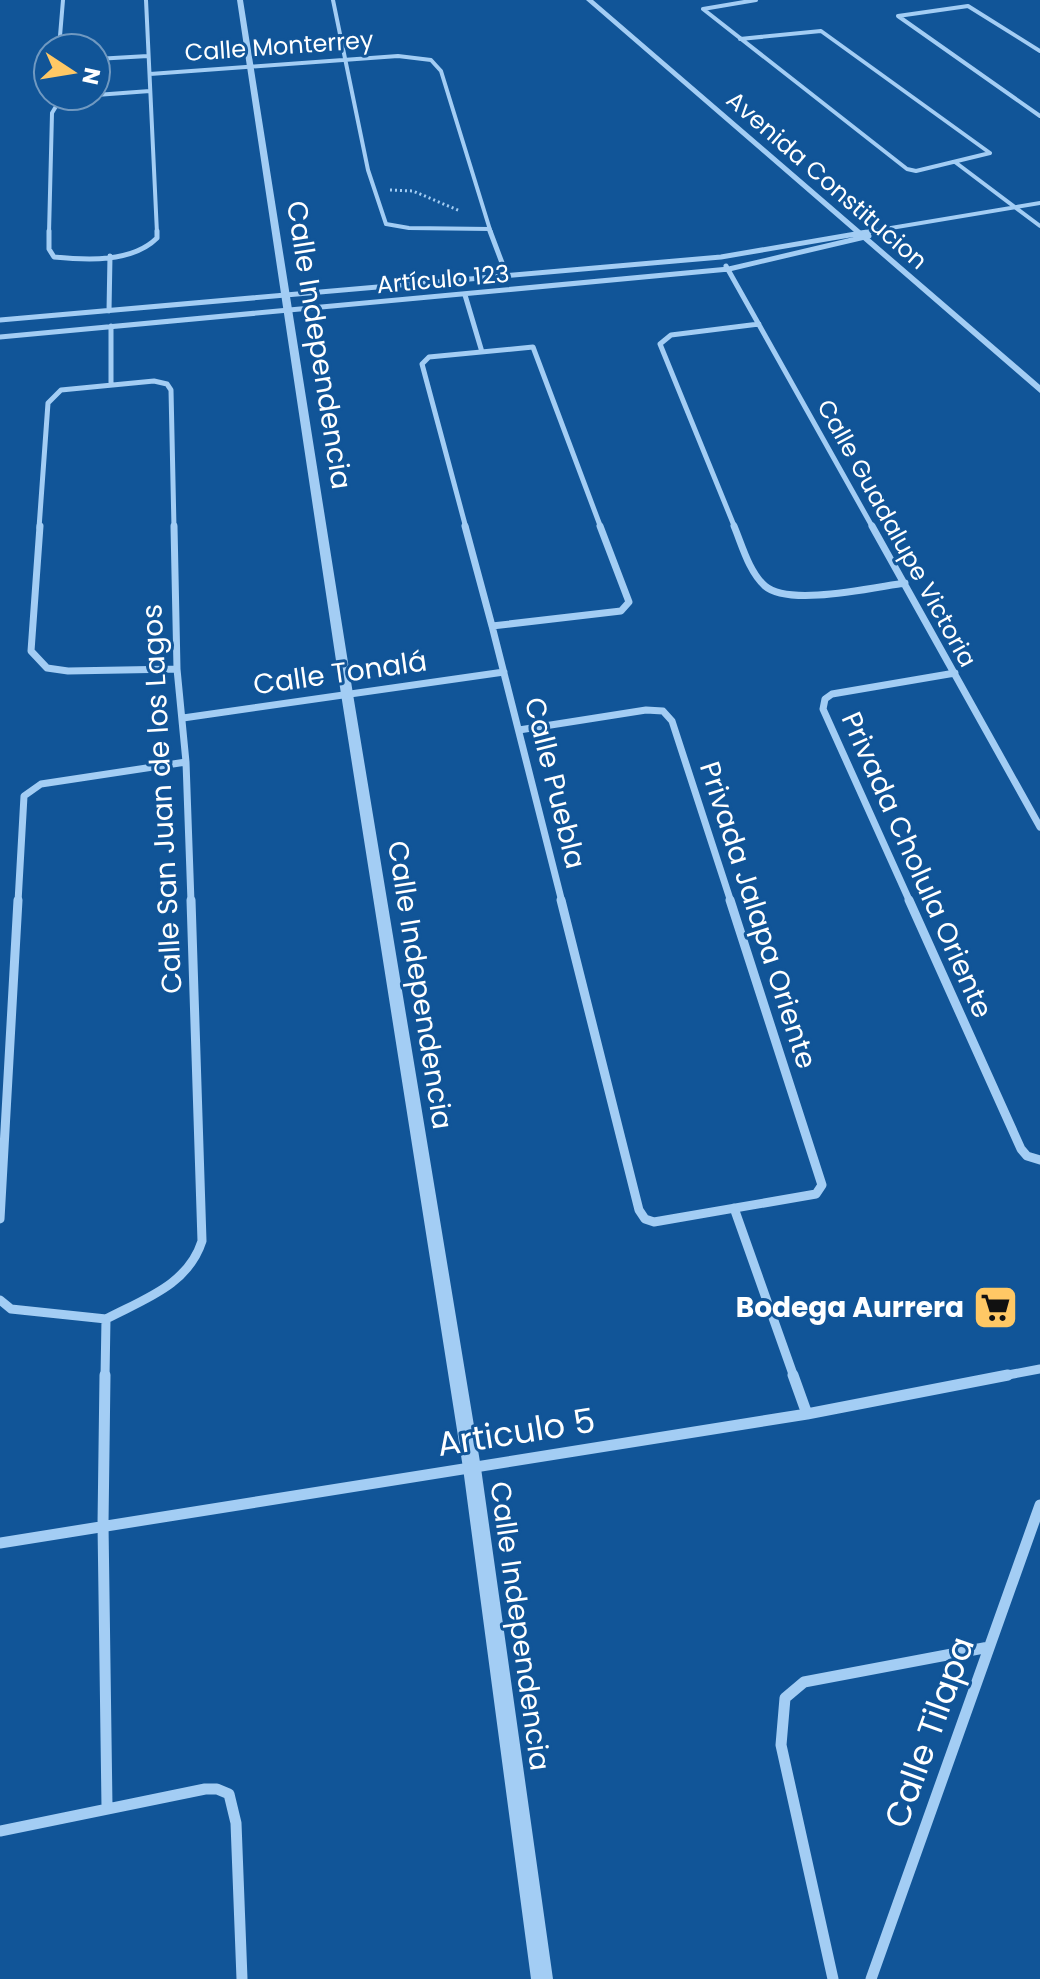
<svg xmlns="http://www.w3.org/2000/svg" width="1040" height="1979" viewBox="0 0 1040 1979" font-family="Poppins,sans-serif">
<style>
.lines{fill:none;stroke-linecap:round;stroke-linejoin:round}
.path{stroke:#a3cdf4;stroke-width:3;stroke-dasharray:2 3;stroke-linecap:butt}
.minor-far4{stroke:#a3cdf4;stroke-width:4}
.minor-far3{stroke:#a3cdf4;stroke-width:5}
.minor-far2{stroke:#a3cdf4;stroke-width:7}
.minor-far1{stroke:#a3cdf4;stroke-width:9}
.minor{stroke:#a3cdf4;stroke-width:11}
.tertiary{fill:#a3cdf4;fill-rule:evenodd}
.labels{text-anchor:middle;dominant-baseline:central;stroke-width:6;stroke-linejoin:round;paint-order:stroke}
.far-street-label{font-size:24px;fill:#fff;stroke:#115598}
.street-label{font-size:28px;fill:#fff;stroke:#115598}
.poi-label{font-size:28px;font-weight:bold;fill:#fff;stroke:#115598;text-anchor:end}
.near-street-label{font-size:34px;fill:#fff;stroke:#115598}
</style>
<rect width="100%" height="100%" fill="#115598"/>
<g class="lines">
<path class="path" d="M390,190L413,191L460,211"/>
<path class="minor-far4" d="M146,0L157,233
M333,0L368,170L386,224L409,228L490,229
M703,9L907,169L916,171L990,153
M703,9L756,0
M740,39L821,31L990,153
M59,48L63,0
M1040,51L968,6L898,16L1040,116
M96,59L148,56
M150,74L398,56L431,60L441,71L491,233
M96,95L150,91
M955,162L1040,226
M49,233L52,113L58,103L85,96
M861,233L1040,203"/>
<path class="minor-far3" d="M49,231V249L54,257C86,260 132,263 157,238V231
M490,231L507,276
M726,266L873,528
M465,295L482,352
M109,311L110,256
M0,320L721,257L873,231
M111,326V384
M0,337L729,269L869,236
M39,528L48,403L61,390L154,381L167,384L171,390L174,528
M466,528L422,364L429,357L533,347L601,528
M735,528L660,344L671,335L759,324"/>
<path class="minor-far2" d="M40,526L31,651L47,668L68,671L177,669
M174,526L177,669
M465,526L492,626
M734,526C742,545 749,572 765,586C789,607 875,587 905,583
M872,526L1040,827
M492,626L562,902
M492,626L621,611L629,602L600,526
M177,669L186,762L191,902
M183,718L504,672
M519,730L646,710L663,711L672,721L731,902
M18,902L24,796L41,784L186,762
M910,902L823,709L825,699L832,694L955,673"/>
<path class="minor-far1" d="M561,900L639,1210L645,1219L654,1222L816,1194L822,1185L730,900
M909,900L1021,1149L1027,1156L1040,1160
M734,1208L794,1377
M0,1219L18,900
M0,1300L11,1309L106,1319
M106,1319C144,1299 188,1285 202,1241L191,900
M105,1377L106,1319
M997,1377L1040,1369"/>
<path class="minor" d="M105,1375L103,1524L107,1807
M793,1375L807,1414
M0,1543L807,1414L1008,1375
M0,1831L205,1789H217L229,1794L236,1823L242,1979
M833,1979L781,1745L785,1698L804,1682L989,1647
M871,1979L1040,1505"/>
<path class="tertiary" d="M237,0H243L353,694L481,1468L553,1979H531L463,1468L341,694Z
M586,0H593L1040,385V393Z"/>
</g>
<defs>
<symbol id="supermarket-square" viewBox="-11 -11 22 22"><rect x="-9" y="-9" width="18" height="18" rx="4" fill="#ffc865" stroke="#115598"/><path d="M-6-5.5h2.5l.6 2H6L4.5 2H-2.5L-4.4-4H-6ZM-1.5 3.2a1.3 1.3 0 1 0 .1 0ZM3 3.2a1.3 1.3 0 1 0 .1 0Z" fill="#111"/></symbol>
</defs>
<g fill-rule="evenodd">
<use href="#supermarket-square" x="970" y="1282" width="51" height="51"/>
</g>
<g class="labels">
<g class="far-street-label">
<text transform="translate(279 46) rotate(-4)">Calle Monterrey</text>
<text transform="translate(827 180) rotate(41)">Avenida Constitucion</text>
<text transform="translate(443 279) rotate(-5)">Artículo 123</text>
<text transform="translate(897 533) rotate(61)">Calle Guadalupe Victoria</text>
</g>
<g class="street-label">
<text transform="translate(319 345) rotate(81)">Calle Independencia</text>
<text transform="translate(340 673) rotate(-8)">Calle Tonalá</text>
<text transform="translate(555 783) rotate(76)">Calle Puebla</text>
<text transform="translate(162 799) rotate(-93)">Calle San Juan de los Lagos</text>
<text transform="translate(917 865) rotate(66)">Privada Cholula Oriente</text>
<text transform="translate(758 915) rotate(72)">Privada Jalapa Oriente</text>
<text transform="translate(420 985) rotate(81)">Calle Independencia</text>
<text transform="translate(520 1626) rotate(82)">Calle Independencia</text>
</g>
<g class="poi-label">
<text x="964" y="1307">Bodega Aurrera</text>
</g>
<g class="near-street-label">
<text transform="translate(516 1432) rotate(-9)">Articulo 5</text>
<text transform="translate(929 1732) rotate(-70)">Calle Tilapa</text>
</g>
</g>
<g transform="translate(72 72) rotate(102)"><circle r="38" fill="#115598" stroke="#7099c1" stroke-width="2"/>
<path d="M0-6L14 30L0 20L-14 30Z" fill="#ffc865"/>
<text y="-12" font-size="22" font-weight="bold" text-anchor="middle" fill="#ffffff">N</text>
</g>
</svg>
